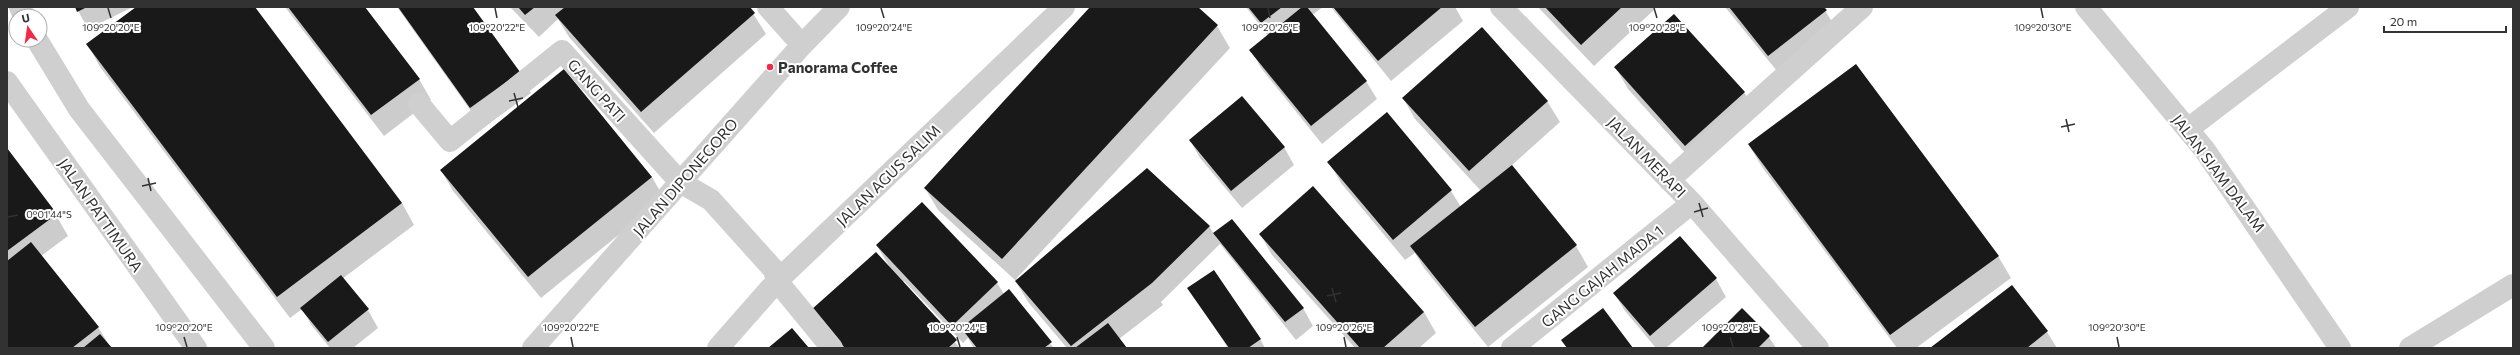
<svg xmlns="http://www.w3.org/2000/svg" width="2520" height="355" viewBox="0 0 2520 355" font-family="Commissioner,sans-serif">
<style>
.shadow{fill:#0003}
.building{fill:#191919}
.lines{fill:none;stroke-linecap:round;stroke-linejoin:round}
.minor{stroke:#cfcfcf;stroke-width:22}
.ticks{fill:none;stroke:#323232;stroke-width:1.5}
.poi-dot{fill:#f32a47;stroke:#fff;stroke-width:1.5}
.labels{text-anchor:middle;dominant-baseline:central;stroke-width:4;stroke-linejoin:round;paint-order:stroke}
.poi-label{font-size:15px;font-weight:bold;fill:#323232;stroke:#fff;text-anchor:start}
.street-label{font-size:15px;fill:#323232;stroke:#fff}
.ticks-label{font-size:10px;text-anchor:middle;fill:#323232;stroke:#fff;stroke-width:4;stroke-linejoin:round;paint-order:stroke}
</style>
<rect width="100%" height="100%" fill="#fff"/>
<path class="shadow" d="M76,7H133L88,29Z
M138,7H254L402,203L414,225L342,279L368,310L378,328L353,348H330L312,326L302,309L290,318L100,67L88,45Z
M285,7H363L419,79L431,100L384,136Z
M397,7H472L519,73L531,93L483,128Z
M510,7H749L766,34L654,133L569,37L558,19L539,37Z
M1092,7H1197L1217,26L1230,48L1016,279L1209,226L1214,234L1232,220L1303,308L1313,326L1296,340L1220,244L1161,302L1163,305L1119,339L1126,348H1067L1028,302L1015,280L938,210L925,188Z
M1246,7H1323L1312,15L1366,81L1377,99L1322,144L1261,68L1251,50L1268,36Z
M1331,7H1455L1463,21L1391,81Z
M1538,7H1657L1594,66Z
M1725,7H1823L1838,32L1781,76Z
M1616,68L1744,92L1756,113L1697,166L1628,89Z
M564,71L652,177L664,198L541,298L453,191L441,170Z
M1403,98L1547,101L1560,122L1511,166L1576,246L1588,267L1488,347L1424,268L1415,253L1405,260L1341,183L1329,162L1387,114L1451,191L1461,207L1481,191L1415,119Z
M1190,140L1284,147L1294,165L1242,208L1200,158Z
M1749,145L1998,256L2011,278L1916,348H1897L1762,167Z
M7,150L56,215L68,236L41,256L98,327L111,348H7Z
M922,204L997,283L1004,294L1054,348H974L968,338L963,343L904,281L903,283L960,348H839L889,266L877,246Z
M1260,234L1424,312L1436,333L1419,348H1355L1272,255Z
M1716,279L1726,297L1666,348H1656L1625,311L1614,293Z
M2011,286L2047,332L2057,348H1931Z
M1189,288L1260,339L1265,348H1228Z
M1742,309L1769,337L1776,348H1704Z"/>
<path class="building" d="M75,7H87L77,12Z
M136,7H255L402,203L277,297L86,44Z
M288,7H365L420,79L371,115Z
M398,7H473L520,72L470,108Z
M518,7H535L525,15Z
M565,7H750L755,13L641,112L555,15Z
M1090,7H1198L1218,25L1002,259L924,188Z
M1248,7H1282L1261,23Z
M1302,7H1307L1367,81L1311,126L1249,50Z
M1333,7H1442L1378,61Z
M1545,7H1622L1581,45Z
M1729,7H1824L1827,10L1768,56Z
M1674,14L1745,92L1685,146L1614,67Z
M1482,27L1548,101L1469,171L1402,98Z
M1856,64L1999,256L1890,335L1748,144Z
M564,69L652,177L528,277L440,170Z
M1242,96L1285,147L1231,191L1189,140Z
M1387,112L1452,190L1393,240L1327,162Z
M7,148L57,214L7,251Z
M1512,165L1577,245L1475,327L1410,246Z
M1147,168L1210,226L1152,283L1071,346L1015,281Z
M1313,186L1424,312L1383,348H1360L1259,234Z
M922,202L998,282L952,326L876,245Z
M1232,219L1304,308L1285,322L1213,233Z
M1680,236L1717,278L1650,336L1613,293Z
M31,242L99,327L72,348H7V261Z
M876,252L957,340L948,348H845L811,310Z
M1214,270L1261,339L1248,348H1229L1187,288Z
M341,275L369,309L328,342L300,308Z
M2012,285L2048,331L2027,348H1930Z
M1009,289L1052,342L1044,348H977L961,328Z
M1603,308L1633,348H1567L1561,340Z
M1742,308L1770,336L1758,348H1702Z
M1108,323L1127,348H1075Z
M792,328L809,348H768Z
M100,334L112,348H83Z"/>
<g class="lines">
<path class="minor" d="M20,7L24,16
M768,7L802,45
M1501,7L1692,203L1818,348
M2086,7L2204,149L2340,348
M37,40L79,109L264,348
M7,82L196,348
M419,104L450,141L562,51L680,182L711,200L774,270L777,281L832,348
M2188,129L2348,7
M1669,180L1862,7
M533,348L802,45L839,7
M718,348L777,281L1064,7
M1512,348L1692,203
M2410,348L2513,285"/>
</g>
<path class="ticks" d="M108,8L111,18M495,8L497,18M881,8L884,18M1268,8L1270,18M1654,8L1657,18M2041,8L2043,18M514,93L518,107M509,101L523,98M2066,119L2069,132M2061,127L2075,124M148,178L151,191M142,186L156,183M1699,203L1703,217M1694,212L1708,208M8,217L18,215M1332,288L1336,302M1327,296L1341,293M184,337L187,347M571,337L573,347M957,337L960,347M1344,337L1346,347M1730,337L1733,347M2117,337L2119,347"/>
<circle class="poi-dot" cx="770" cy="67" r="4"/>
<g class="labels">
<g class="poi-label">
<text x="778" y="67">Panorama Coffee</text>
</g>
<g class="street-label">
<text transform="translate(597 90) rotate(48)">GANG PATI</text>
<text transform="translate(1647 157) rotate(46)">JALAN MERAPI</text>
<text transform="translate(2219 173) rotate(53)">JALAN SIAM DALAM</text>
<text transform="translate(888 175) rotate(-44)">JALAN AGUS SALIM</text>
<text transform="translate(685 177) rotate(-49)">JALAN DIPONEGORO</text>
<text transform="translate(101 215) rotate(55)">JALAN PATTIMURA</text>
<text transform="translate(1602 276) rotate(-39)">GANG GAJAH MADA 1</text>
</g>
</g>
<g class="ticks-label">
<text x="111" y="31">109°20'20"E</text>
<text x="497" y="31">109°20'22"E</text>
<text x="884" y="31">109°20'24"E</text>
<text x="1270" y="31">109°20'26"E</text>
<text x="1657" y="31">109°20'28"E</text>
<text x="2043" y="31">109°20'30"E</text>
<text x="49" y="218">0°01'44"S</text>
<text x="184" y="331">109°20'20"E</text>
<text x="571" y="331">109°20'22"E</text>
<text x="957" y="331">109°20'24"E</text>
<text x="1344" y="331">109°20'26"E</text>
<text x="1730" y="331">109°20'28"E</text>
<text x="2117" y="331">109°20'30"E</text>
</g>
<rect width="2520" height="355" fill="none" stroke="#323232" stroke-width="16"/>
<g transform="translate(28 28) rotate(347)"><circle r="19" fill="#ffffff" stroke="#adadad"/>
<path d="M0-3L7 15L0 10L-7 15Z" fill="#f32a47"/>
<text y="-6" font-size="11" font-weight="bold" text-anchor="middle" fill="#323232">U</text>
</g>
<path d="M2384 26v6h122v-6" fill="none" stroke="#323232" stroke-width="2"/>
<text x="2390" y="26" font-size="12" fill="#323232" stroke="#ffffff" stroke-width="3" paint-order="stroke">20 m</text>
</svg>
